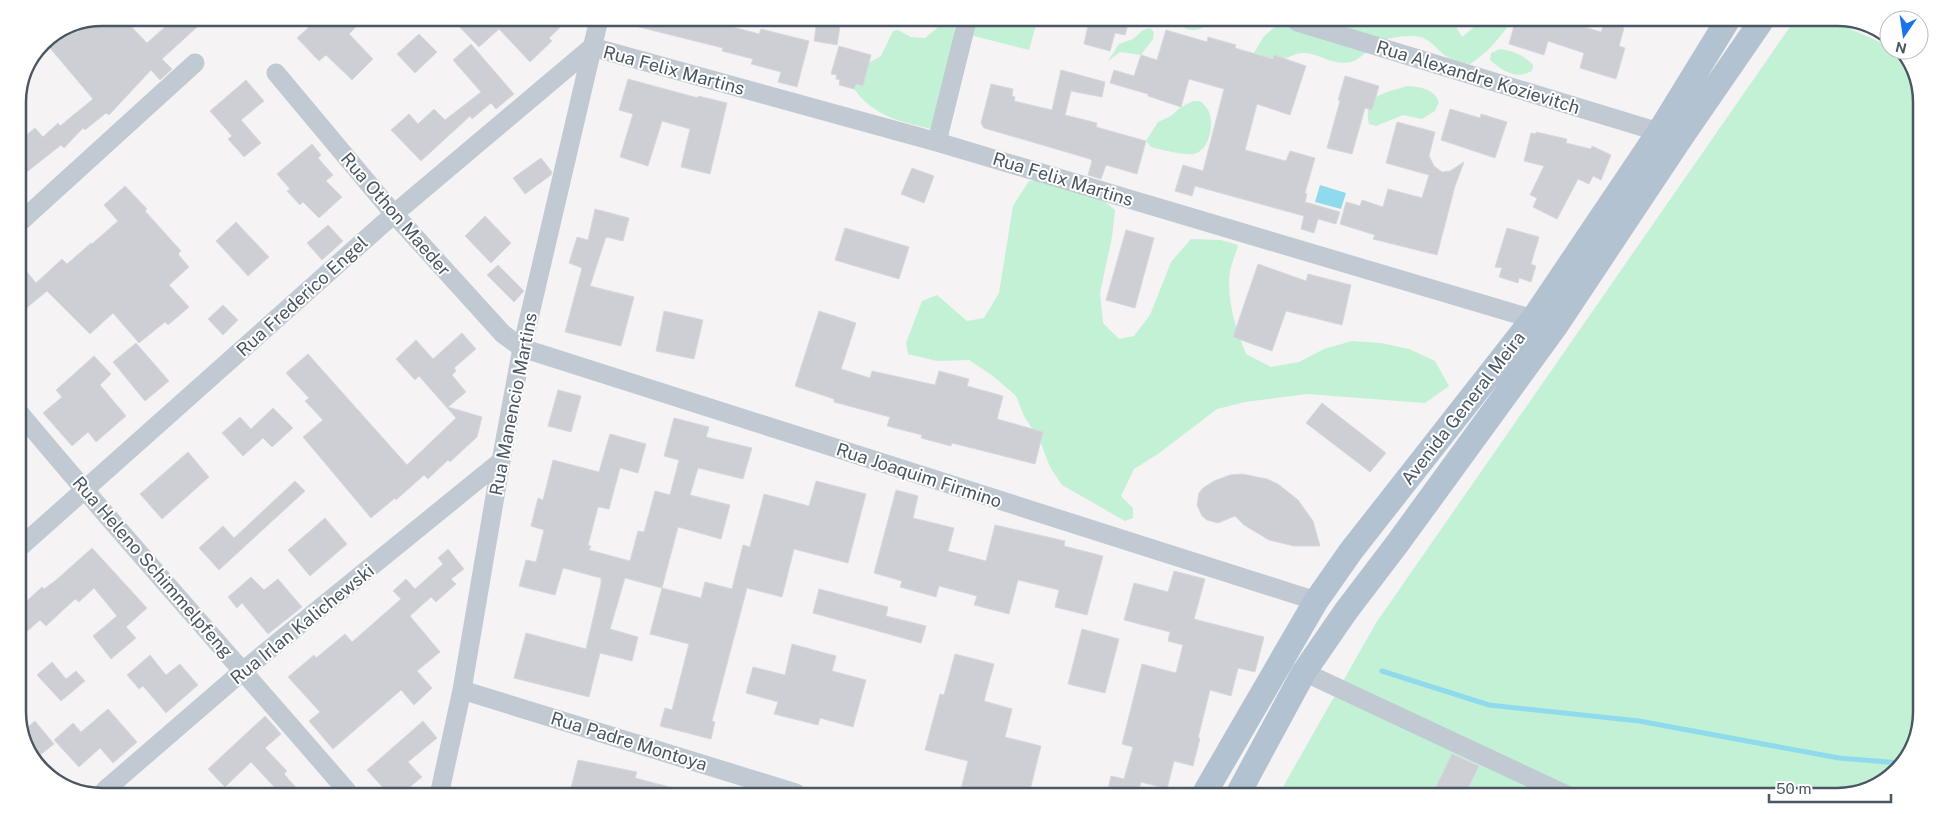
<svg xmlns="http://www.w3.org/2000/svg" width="1939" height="814" viewBox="0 0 1939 814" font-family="'Public Sans',sans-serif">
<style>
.green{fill:#c3f1d5}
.water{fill:#90daee}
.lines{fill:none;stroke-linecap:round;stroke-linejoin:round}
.stream{stroke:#90daee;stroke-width:5}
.building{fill:#cdcfd5;stroke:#d7d9de}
.minor{stroke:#c1cad2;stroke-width:19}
.major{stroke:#b3c2d1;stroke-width:25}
.labels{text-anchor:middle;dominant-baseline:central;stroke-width:4;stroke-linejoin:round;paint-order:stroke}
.street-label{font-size:18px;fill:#4a5661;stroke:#fff}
.rim{fill:none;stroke:#4a5661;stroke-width:2.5}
</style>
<rect width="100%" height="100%" fill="#f5f3f3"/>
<path class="green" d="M943,21H960L955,27L951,66L931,129C899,121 875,117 854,89L857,70L881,56L893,31L898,30L911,37L925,38L936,29Z
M974,21H1037L1029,50L970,35Z
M1176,21L1215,22C1200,29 1190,36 1176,21Z
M1277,22H1449L1455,25L1462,37L1473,28L1477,22L1510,23C1499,39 1487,53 1470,64C1460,62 1450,60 1442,53C1435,47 1429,39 1420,37C1410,34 1384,38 1375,44C1368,49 1360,60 1351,62C1333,66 1322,55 1306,53C1294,52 1291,58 1281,59C1271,59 1263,56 1254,53L1264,36L1275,27Z
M1792,24H1839L1889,46V50H1897L1905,54L1921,97L1915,744L1884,782L1837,796L1279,794L1376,623Z
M1150,28L1154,32L1153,39L1141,55L1120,52L1108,61L1119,44L1133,39L1143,30Z
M1500,49C1513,51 1524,55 1533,65L1532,71C1515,80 1503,71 1490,60L1491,53Z
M1407,86C1420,87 1433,88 1439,102L1435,111L1422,119L1403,115L1376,126L1369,124C1362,94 1386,93 1407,86Z
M1193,101H1200C1203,104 1206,106 1208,110C1215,122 1210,150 1194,154C1188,156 1157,149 1151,147L1146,141L1158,122L1171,116L1181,107Z
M1041,180L1098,196L1115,210L1112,237L1100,293L1103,323L1119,339L1134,336L1150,315L1171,262L1191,239L1221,240L1238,245C1236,253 1232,262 1230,271C1226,300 1236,328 1246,354L1271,367L1299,362L1324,349L1352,341L1381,343L1409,349L1435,361L1449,386L1425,403L1307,394L1245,402L1217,409L1158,454L1134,469L1121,496L1133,508V518L1125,521L1062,485L1050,467L1040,441L1024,416L1016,396L993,376L969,360L937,361L908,354L906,343L922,301L937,295L967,321L984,318L999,293L1013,206L1029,181Z"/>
<path class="water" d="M1320,185L1346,193L1341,209L1315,202Z"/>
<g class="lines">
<path class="stream" d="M1382,671L1489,705L1639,721L1839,758L1900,763"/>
</g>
<path class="building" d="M102,18H123L147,43L175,18H189L197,27L162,59L172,69L160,80L151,70L109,115L106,113L85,130L83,128L64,148L61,145L18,179V142L35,128L43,137L58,123L60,126L93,99L44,41L69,25L76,33L96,19Z
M319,18H365L349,34L373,59L352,80L326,55L319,61L297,38Z
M452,19H569L549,38L552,41L530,62L499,29L479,47Z
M628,19L714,20V22L759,34L761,29L809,41L797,87L778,82L781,72L751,64L753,59L722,51L723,48L627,24Z
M817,20H841L837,45L814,41Z
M1089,21H1129L1125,35L1115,33L1110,51L1084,44Z
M1521,23H1571L1601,32L1604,23L1624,28L1619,46L1625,48L1616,79L1580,68L1584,53L1548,41L1544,55L1509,44L1514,26L1520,28Z
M1166,30L1207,42L1208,37L1236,45L1235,48L1273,59L1274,55L1306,66L1290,115L1257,104L1245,150L1286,161L1290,151L1315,158L1305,193L1307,194L1305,202L1340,212L1336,224L1318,219L1314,233L1301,229L1304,216L1195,186L1192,196L1175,191L1183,165L1203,171L1224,89L1189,79L1181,107L1148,96V94L1110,83L1114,70L1134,76L1141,55L1157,60Z
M419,34L437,52L415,73L397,54Z
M471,44L514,94L496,109L491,103L472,119L470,116L421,161L391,130L409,114L418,124L434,109L445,120L481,92L453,60Z
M839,46L871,55L863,86L856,84L854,89L839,85L840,80L836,79L837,75L831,74Z
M1061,70L1105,82L1102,97L1071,91L1065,115L1097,123L1096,127L1146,141L1137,174L1106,165L1101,179L1088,175L1092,161L1090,159L984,128L981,123L991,84L1013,89L1012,96L1015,97L1014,101L1052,110Z
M1345,76L1379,86L1372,110L1365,108L1352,154L1327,148L1340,101L1338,100Z
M628,79L698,98V96L727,103L710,174L681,167L690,129L662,121L648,166L620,157L633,114L619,110Z
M246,80L264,101L241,120L261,143L244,157L228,139L232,136L210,111Z
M1450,109L1480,118L1481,114L1507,122L1495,158L1441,140Z
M1397,122L1435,132L1429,156L1434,166L1442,172L1450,171L1464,162L1455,186L1437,255L1373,239L1375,235L1340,224L1346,202L1360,206L1362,200L1383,207L1388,189L1422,198L1429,175L1386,163Z
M1536,132L1567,139L1566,143L1591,149L1592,146L1611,155L1601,180L1593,176L1589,184L1578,179L1557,219L1533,207L1537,198L1530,195L1544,166L1524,161L1531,133L1536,134Z
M312,144L321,155L318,158L333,175L326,181L342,197L319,218L303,202L300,205L287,191L290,189L277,174Z
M541,158L552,172L551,175L525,194L513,178Z
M912,168L934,176L924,203L901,194Z
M125,186L147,209L145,211L181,251L178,254L189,267L169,285L189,307L168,325L165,322L139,343L113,313L90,334L47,291L18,315V280L27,272L36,283L62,259L67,264L91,243L92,244L118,221L104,205Z
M595,209L629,218L623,241L606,237L590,286L634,297L621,346L565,332L582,268L569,263L577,237L588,240Z
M485,216L511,243L491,263L465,236Z
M236,222L269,257L248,276L216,241Z
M328,225L343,241L322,260L307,243Z
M845,228L909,247L899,279L835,260Z
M1507,228L1539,237L1531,264L1536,266L1531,282L1519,278L1518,283L1499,277L1502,268L1495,267Z
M1126,230L1154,238L1135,308L1106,300Z
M1258,264L1306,281L1308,274L1351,285L1342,325L1286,311L1272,351L1233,337Z
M498,265L524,291L514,302L487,275Z
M223,305L238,320L223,335L208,319Z
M664,311L703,320L694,359L656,351Z
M819,311L856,323L841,369L870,378L872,371L935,385L939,371L969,379L967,386L1003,396L997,419L1043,432L1035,464L952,443L951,446L921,438L922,435L887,426L890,417L834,402V399L795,386Z
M462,333L476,349L454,368L456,371L452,375L466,392L448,407L482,417L477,437L450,462L448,460L428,479L424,475L396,500L395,498L371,518L303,437L323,420L305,401L309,398L286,373L308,354L407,465L456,418L419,376L415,380L396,359L416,340L433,359Z
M136,343L169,381L145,401L113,362Z
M94,356L111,374L100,385L126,416L96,442L88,432L72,446L43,413L62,397L56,390Z
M558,390L581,396L571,432L548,426Z
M1322,403L1386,453L1370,472L1306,423Z
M273,408L293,428L272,447L263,438L243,456L222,433L240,417L251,429Z
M674,418L709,427L706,437L752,448L743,479L698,468L690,495L730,505L721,539L678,527L662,588L625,578L610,629L638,637L632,661L600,653L589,697L514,678L526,633L586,649L601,584V578L563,568L555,595L519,586L526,560L536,562L544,530L531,526L538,498L543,500L553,460L599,472L610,434L646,444L638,473L620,468L609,509L598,507L588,545L591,546L589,550L630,561L638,531L644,532L655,491L670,495L679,460L664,456Z
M188,452L209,477L162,519L140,494Z
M1242,474L1267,479L1278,484L1298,500L1313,521L1320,546H1294L1269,540L1244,525L1235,516L1218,523L1207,520L1202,516L1197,505L1199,493L1203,488L1214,481L1230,475Z
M295,481L305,491L219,570L199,548L223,526L234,538Z
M816,481L866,494L848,563L794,549L782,597L747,588L712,721L715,722L711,739L660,726L665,708L672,710L689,644L650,634L662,588L701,598L705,582L732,589L743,545L750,547L764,494L809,506Z
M896,490L918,496L913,518L954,528L948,551L986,561L995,525L1065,541L1064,546L1103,556L1087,615L1055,607L1059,590L1018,580L1009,614L974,605L977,596L939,586L936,597L900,587L902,581L874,573Z
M325,518L347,544L310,576L288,550Z
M92,548L147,608L126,627L136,638L111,659L93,636L117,616L94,588L79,602L75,599L46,626L40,620L18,639V609L42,587L44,589L55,581Z
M448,549L464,569L451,579L456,584L436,602L431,597L410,616L440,652L417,671L432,688L414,705L401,690L333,749L309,721L320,712L288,677L314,655L316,658L345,634L352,642L401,599L393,591L406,579L415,589L443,564L438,558Z
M1174,571L1205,579L1194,619L1264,637L1255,672L1238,668L1231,696L1210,690L1198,738H1200L1193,766L1174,761L1167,789L1141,782L1138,794H1107L1111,776L1124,779L1133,747L1122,744L1142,664L1176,673L1183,645L1168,641L1170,632L1124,620L1134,583L1168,592Z
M251,577L264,590L278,579L302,607L268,634L242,603L237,608L228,597Z
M819,589L888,607L886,616L926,626L921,643L813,613Z
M1082,629L1119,639L1105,693L1068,684Z
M792,644L836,656L832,671L866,680L853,727L820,718L818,725L774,714L778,702L746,693L753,667L785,675Z
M955,654L994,664L984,701L1012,709L1005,737L1041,746L1029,794L960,793L968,761L925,750L940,694L944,695Z
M150,655L166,675L180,664L198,685L166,713L143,686L139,689L127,675Z
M52,662L66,679L76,671L85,681L61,701L37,675Z
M108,709L137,742L113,763L100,748L79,767L54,740L73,723L81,732Z
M265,716L281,734L265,748L287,771L284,774L299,791H278L251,762L225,787L208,769Z
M35,721L54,744L34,760L23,731Z
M423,721L437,738L408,762L422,777L405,791H386L367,770Z
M1452,754L1479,766L1465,795H1432Z
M578,760L637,772L635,778L673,788V792H570Z"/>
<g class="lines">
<path class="minor" d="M1297,22L1659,132
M276,73L394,214L503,334L522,348L1316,601
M937,142L967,21
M18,224L195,63
M18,411C125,540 238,664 347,791
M18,549L394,214L592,47L937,142L1533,319
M1304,672L1569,796
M462,690L796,793
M105,790L244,670L501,461
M440,791L462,690L501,461L522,348L599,19"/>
<path class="major" d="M1204,794L1316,601L1351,551L1533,319L1659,132L1726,23
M1238,794L1304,672L1346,611L1397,544L1555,327L1680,139L1760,23"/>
</g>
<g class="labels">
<g class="street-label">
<text transform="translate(674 70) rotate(15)">Rua Felix Martins</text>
<text transform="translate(1478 77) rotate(17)">Rua Alexandre Kozievitch</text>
<text transform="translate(1063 179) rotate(17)">Rua Felix Martins</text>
<text transform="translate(396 214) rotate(49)">Rua Othon Maeder</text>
<text transform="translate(302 296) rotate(-42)">Rua Frederico Engel</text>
<text transform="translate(513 404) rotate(-79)">Rua Manencio Martins</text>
<text transform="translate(1463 408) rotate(-52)">Avenida General Meira</text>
<text transform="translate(919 475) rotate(18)">Rua Joaquim Firmino</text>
<text transform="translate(153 567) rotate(49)">Rua Heleno Schimmelpfeng</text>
<text transform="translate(302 624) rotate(-39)">Rua Irlan Kalichewski</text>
<text transform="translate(629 741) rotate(17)">Rua Padre Montoya</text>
</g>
</g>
<path d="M0 0H1939V814H0ZM102 26H1837A76 76 0 0 1 1913 102V712A76 76 0 0 1 1837 788H102A76 76 0 0 1 26 712V102A76 76 0 0 1 102 26Z" fill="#fff" fill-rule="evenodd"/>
<path class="rim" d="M102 26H1837A76 76 0 0 1 1913 102V712A76 76 0 0 1 1837 788H102A76 76 0 0 1 26 712V102A76 76 0 0 1 102 26Z"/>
<g transform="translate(1904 35) rotate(193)"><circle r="24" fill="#ffffff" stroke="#b7bbc0"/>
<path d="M0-4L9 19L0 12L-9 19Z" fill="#1a73e8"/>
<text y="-8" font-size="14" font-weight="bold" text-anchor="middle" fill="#4a5661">N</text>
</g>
<path d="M1769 794v8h122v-8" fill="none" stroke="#4a5661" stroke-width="2.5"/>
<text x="1776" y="794" font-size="15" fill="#4a5661" stroke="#ffffff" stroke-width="4" paint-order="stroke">50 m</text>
</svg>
